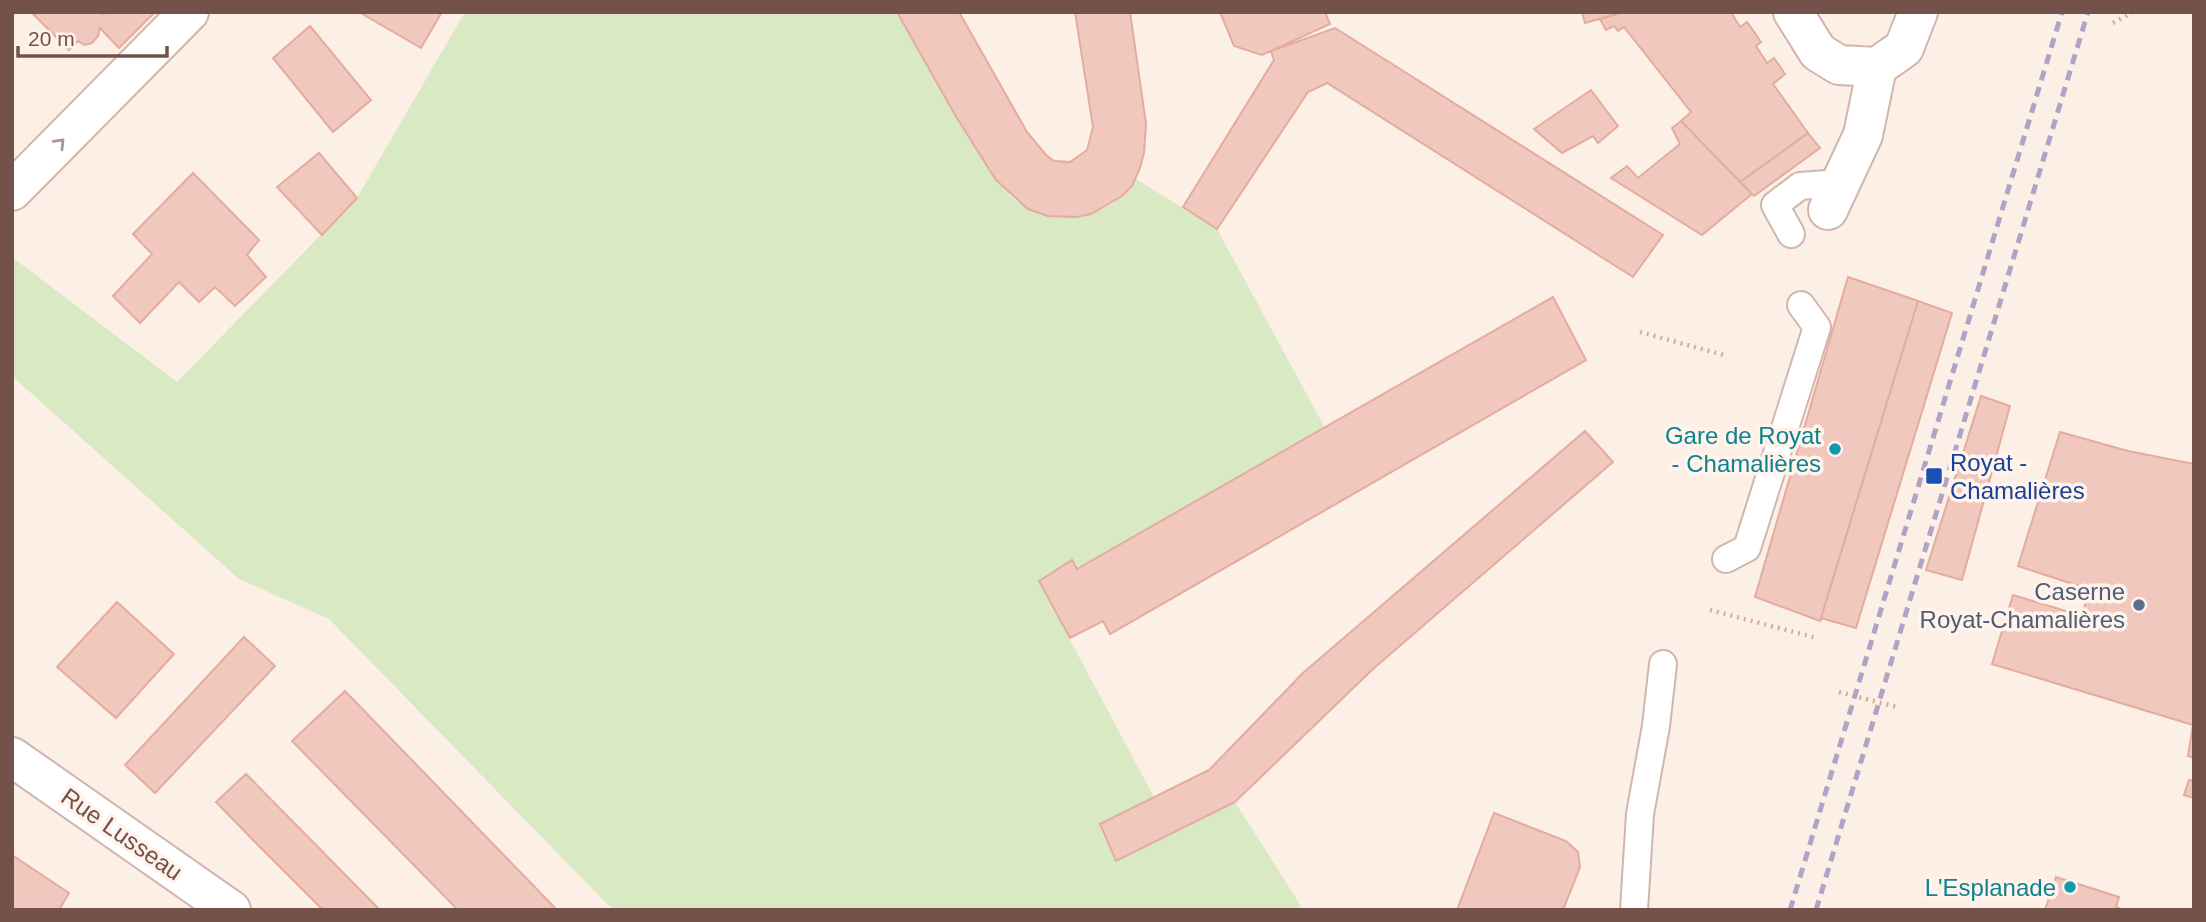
<svg xmlns="http://www.w3.org/2000/svg" width="2206" height="922" viewBox="0 0 2206 922" font-family="Arial,sans-serif">
<style>
.green{fill:#d9e9c3}
.building{fill:#f1c8bd;stroke:#e3ac9e;stroke-width:2}
.lines{fill:none;stroke-linecap:round;stroke-linejoin:round}
.lane-casing{stroke:#cfb7ae;stroke-width:30}
.street-casing{stroke:#cfb7ae;stroke-width:42}
.secondary-casing{stroke:#d2b6ac;stroke-width:42}
.path{stroke:#d6aba0;stroke-width:4.5;stroke-dasharray:2 5;stroke-linecap:butt}
.lane{stroke:#fff;stroke-width:26}
.street{stroke:#fff;stroke-width:38}
.secondary{stroke:#fff;stroke-width:38}
.rail{stroke:#b0a3c5;stroke-width:5;stroke-dasharray:10 7;stroke-linecap:butt}
.oneway{stroke:#ac9792}
.culture-dot{fill:#0f9aa8;stroke:#fff3eb;stroke-width:2.5}
.transit-dot{fill:#1a4fb4;stroke:#fff3eb;stroke-width:2.5}
.service-dot{fill:#5c6f8a;stroke:#fff3eb;stroke-width:2.5}
.labels{text-anchor:middle;dominant-baseline:central;stroke-width:7;stroke-linejoin:round;paint-order:stroke}
.culture-label{font-size:24px;fill:#0d838f;stroke:#fff3eb;text-anchor:end}
.transit-label{font-size:24px;fill:#164399;stroke:#fff3eb;text-anchor:start}
.service-label{font-size:24px;fill:#4e5e75;stroke:#fff3eb;text-anchor:end}
.street-label{font-size:24px;fill:#74524a;stroke:#fff3eb}
</style>
<rect width="100%" height="100%" fill="#fcefe5"/>
<path class="green" d="M465,12H897C920,53 942,94 967,134C984,161 999,192 1027,208C1044,218 1066,219 1085,215C1105,211 1126,196 1136,179L1217,229L1325,428L1077,569L1071,560L1039,582L1154,797L1235,802L1301,906L1297,910H613L329,619L239,579L12,376V257L177,382L357,198Z"/>
<path class="building" d="M31,12H101L103,14L105,12H155L119,48L100,28L98,36L92,43L84,45L78,41L69,50Z
M359,12H442L421,48Z
M897,12H959L1027,132L1046,155L1054,161L1070,162L1087,150L1093,127L1075,12H1130L1146,124L1144,153L1140,168L1132,186L1122,196L1091,214L1076,217L1048,216L1028,209L996,180L955,115Z
M1220,12H1325L1330,24L1262,55L1234,46Z
M1582,12H1624L1585,23Z
M1624,12H1731L1740,27L1747,22L1761,42L1756,46L1767,63L1774,58L1785,74L1773,84L1808,133L1740,182L1681,121L1691,112L1624,27L1618,31L1614,26L1606,30L1600,19Z
M310,26L371,100L333,132L273,58Z
M1335,28L1663,235L1633,277L1327,83L1308,92L1217,229L1183,207L1274,60L1271,51Z
M1591,90L1618,126L1598,143L1593,136L1562,153L1534,129Z
M1681,121L1752,194L1702,235L1611,178L1627,166L1638,178L1680,144L1672,128Z
M1808,133L1820,148L1754,196L1740,182Z
M319,153L357,198L322,235L277,187Z
M193,173L259,240L247,255L266,277L235,306L215,287L199,302L179,282L140,323L113,296L152,254L133,234Z
M1848,277L1918,301L1820,621L1755,597Z
M1553,297L1586,360L1110,634L1103,621L1070,638L1039,581L1072,560L1077,569Z
M1918,301L1952,313L1856,628L1821,618Z
M1981,396L2010,406L1962,580L1926,570Z
M1585,431L1613,462L1373,669L1235,802L1116,861L1100,824L1209,770L1303,673Z
M2060,432L2128,451L2194,464V758L2188,756L2193,725L1992,664L2013,595L2082,616L2090,586L2076,585L2018,566Z
M117,602L174,654L116,718L57,667Z
M244,637L275,666L155,793L125,765Z
M345,691L557,910H458L292,741Z
M246,774L380,910H323L258,845L216,802Z
M2189,780L2194,781V798L2184,795Z
M1494,813L1566,841L1578,852L1580,867L1563,910H1457Z
M12,855L69,893L59,910H12Z
M2056,877L2119,897L2116,907L2124,910H2045Z"/>
<g class="lines">
<defs>
<path id="lane" d="M1791,234L1775,205L1800,186L1841,183
M1726,559L1747,548L1817,327L1801,305
M1634,910L1640,814L1656,726L1663,664"/>
<path id="street" d="M12,191L189,12
M1828,210L1863,135L1877,67
M12,757L231,910"/>
<path id="secondary" d="M1793,12L1818,52L1839,65L1877,67L1904,48L1918,12"/>
</defs>
<use href="#lane" class="lane-casing"/>
<use href="#street" class="street-casing"/>
<use href="#secondary" class="secondary-casing"/>
<path class="path" d="M2113,23L2133,12
M1640,332L1724,355
M1710,610L1817,638
M1839,692L1897,707"/>
<use href="#lane" class="lane"/>
<use href="#street" class="street"/>
<use href="#secondary" class="secondary"/>
<path class="rail" d="M1790,910L2062,12
M1816,910L2088,12"/>
</g>
<defs><path id="oneway-chevron" d="M-2-3.5L2.5 0L-2 3.5" fill="none" stroke-width="1.6" stroke-linecap="round" stroke-linejoin="round" transform="scale(1.75)"/></defs>
<use class="oneway" href="#oneway-chevron" transform="translate(60 143) rotate(-46)"/>
<g class="culture-dot">
<circle cx="1835" cy="449" r="7"/>
<circle cx="2070" cy="887" r="7"/>
</g>
<rect class="transit-dot" x="1925" y="467" width="18" height="18" rx="3.5"/>
<circle class="service-dot" cx="2139" cy="605" r="7"/>
<g class="labels">
<g class="culture-label">
<text x="1821" y="435">Gare de Royat<tspan x="1821" dy="28">- Chamalières</tspan></text>
<text x="2056" y="887">L'Esplanade</text>
</g>
<g class="transit-label">
<text x="1950" y="462">Royat -<tspan x="1950" dy="28">Chamalières</tspan></text>
</g>
<g class="service-label">
<text x="2125" y="591">Caserne<tspan x="2125" dy="28">Royat-Chamalières</tspan></text>
</g>
<g class="street-label">
<text transform="translate(122 834) rotate(35)">Rue Lusseau</text>
</g>
</g>
<rect width="2206" height="922" fill="none" stroke="#74524a" stroke-width="28"/>
<path d="M18 46v10h149v-10" fill="none" stroke="#74524a" stroke-width="3.5"/>
<text x="28" y="46" font-size="21" fill="#74524a" stroke="#fff3eb" stroke-width="5" paint-order="stroke">20 m</text>
</svg>
